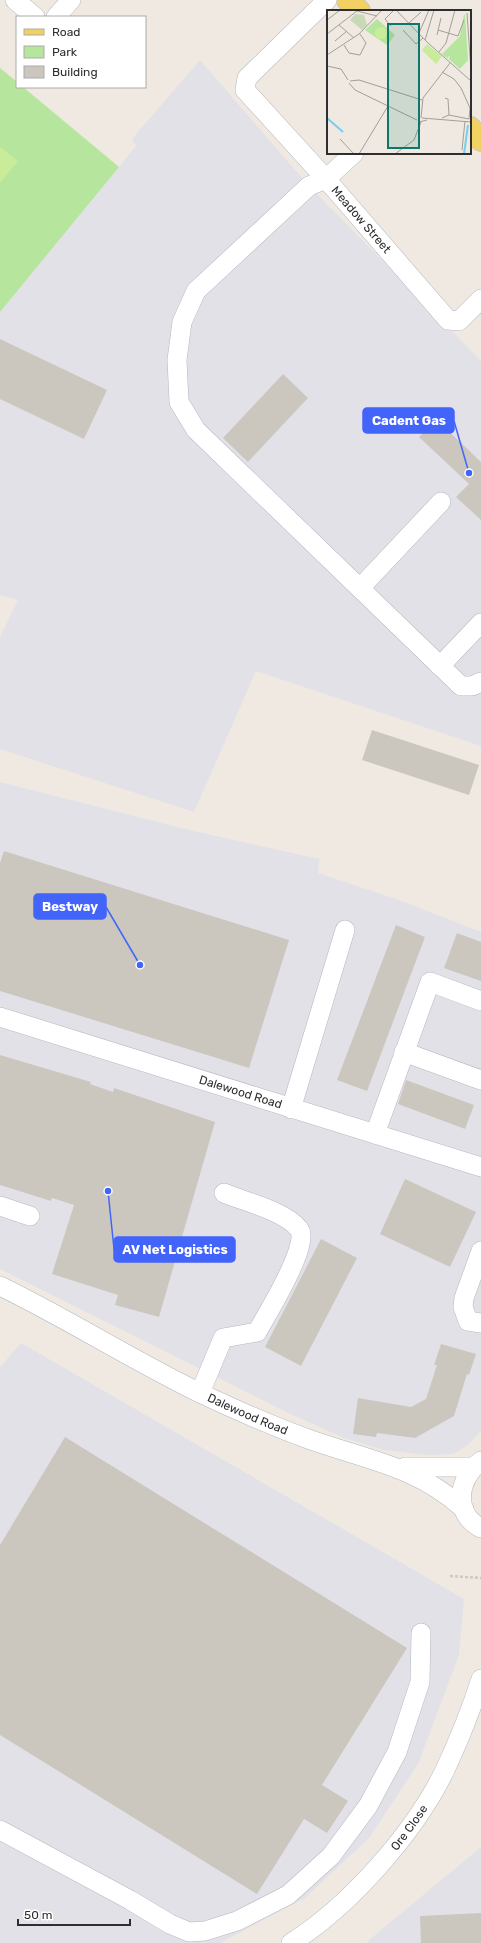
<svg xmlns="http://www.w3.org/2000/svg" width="481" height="1943" viewBox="0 0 481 1943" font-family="Rubik,sans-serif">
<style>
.industrial{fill:#e3e1e8}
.green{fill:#b6e59e}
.pitch{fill:#c9ec9a}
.building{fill:#cbc7bf}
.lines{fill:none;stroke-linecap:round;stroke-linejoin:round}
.minor-casing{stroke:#b4b7c1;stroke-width:20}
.major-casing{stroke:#c9c9c9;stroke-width:24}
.path{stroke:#c9c9c9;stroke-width:2.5;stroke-dasharray:3 2;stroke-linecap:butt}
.minor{stroke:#fff;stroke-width:19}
.major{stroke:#f2d163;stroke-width:22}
.labels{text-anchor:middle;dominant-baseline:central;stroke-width:4;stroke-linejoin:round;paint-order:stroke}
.street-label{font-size:12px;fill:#2e2e2e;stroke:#fff}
.inset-river{fill:none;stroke:#75cff0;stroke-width:2}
.inset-road{fill:none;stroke:#a29e99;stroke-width:1}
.view{fill:#0f766e;fill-opacity:0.15;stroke:#0f766e;stroke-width:2}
.inset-edge{fill:none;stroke:#2e2e2e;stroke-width:2}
.leader{fill:none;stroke:#4264fb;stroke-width:1.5}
.callout-dot{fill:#4264fb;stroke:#fff;stroke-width:1.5}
.callout{fill:#4264fb;stroke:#4264fb;stroke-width:1.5}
.callout-label{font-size:13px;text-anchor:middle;font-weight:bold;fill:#fff}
</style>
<rect width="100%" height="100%" fill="#efe9e1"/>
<path class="industrial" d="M200,60L309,186L481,361V746L256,671L194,812L0,749V637L18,600L0,595V312L136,146L132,139Z
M0,782L185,829L319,859L318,873L399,900L481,932V1431L468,1445L453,1454L429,1455L384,1450L344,1438L295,1416L0,1269Z
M21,1343L464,1599L459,1655L418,1764L369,1838L305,1898L220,1943H0V1367Z
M481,1847V1943H367L369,1940Z"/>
<path class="green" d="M0,68L17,82V87H23L119,167L0,312Z"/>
<path class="pitch" d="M0,147L18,161L0,183Z"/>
<path class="building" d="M0,339L107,390L84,439L0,399Z
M283,374L308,398L248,462L223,438Z
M436,419L481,462V520L456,497L469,484L419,437Z
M372,730L479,765L469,795L362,760Z
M4,851L289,940L249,1068L0,991V863Z
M396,925L425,937L367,1091L337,1080Z
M457,933L481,942V981L444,968Z
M0,1055L91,1082L90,1084L113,1092L114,1088L215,1122L159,1317L115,1305L118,1295L52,1274L74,1205L52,1198L51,1201L0,1185Z
M406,1080L474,1105L465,1129L398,1104Z
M405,1179L476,1212L450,1267L380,1234Z
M321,1239L357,1258L301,1366L265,1347Z
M441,1344L476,1354L469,1375L467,1374L454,1416L415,1438L377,1433L376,1437L353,1434L358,1398L411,1407L426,1399L437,1365H434Z
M65,1437L407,1648L322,1785L348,1801L327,1833L304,1819L257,1894L0,1735V1545Z
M481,1913V1943H421L420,1916Z"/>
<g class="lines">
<defs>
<g id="minor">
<path d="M15,0L35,17"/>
<path id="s1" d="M327,0L247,78L245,90L326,179L448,320L459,321L481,299"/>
<path d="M56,17L71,0"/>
<path d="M354,153L326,179L309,186L196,291L182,322L177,360L179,402L196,430L461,686H472L481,682"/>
<path d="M360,588L441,502"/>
<path d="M440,666L481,623"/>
<path id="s2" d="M0,1017L481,1167"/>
<path d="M404,1052L481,1080"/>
<path d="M291,1109L345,930"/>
<path d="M375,1134L430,982L481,1001"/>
<path d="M0,1206L30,1216"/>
<path d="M481,1251L464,1298L463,1307L468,1321L481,1323"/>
<path id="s3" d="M0,1286C68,1319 132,1360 200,1393C236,1410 274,1427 311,1440C368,1460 418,1467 464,1509"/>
<path d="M200,1393L223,1338L257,1332C266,1316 311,1243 299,1229C285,1211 245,1202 224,1193"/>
<path d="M481,1461C458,1478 452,1513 481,1528"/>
<path d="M405,1467H473"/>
<path d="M0,1830L130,1900L170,1924L189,1932L205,1931L237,1921L288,1895L331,1856L368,1806L397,1752L420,1682L421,1633"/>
<path id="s4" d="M291,1943C350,1906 415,1832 445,1770C459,1740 471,1710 481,1679"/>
</g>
<path id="major" d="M348,0L359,11
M470,128L481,140"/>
</defs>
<use href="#minor" class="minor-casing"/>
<use href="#major" class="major-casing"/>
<path class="path" d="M450,1576L481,1578"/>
<use href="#minor" class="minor"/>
<use href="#major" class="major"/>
</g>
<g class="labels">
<g class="street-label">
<text stroke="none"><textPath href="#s1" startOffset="298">Meadow Street</textPath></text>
<text stroke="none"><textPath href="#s2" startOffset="252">Dalewood Road</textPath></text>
<text stroke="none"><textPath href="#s3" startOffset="279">Dalewood Road</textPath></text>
<text stroke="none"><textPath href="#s4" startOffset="166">Ore Close</textPath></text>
</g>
</g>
<g transform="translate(327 10)">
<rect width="144" height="144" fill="#efe9e1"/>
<path d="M137,4L138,5L141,50L133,59L122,49L123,45L120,48L115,44L133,26ZM50,9L68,25L60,35L38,20Z" fill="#b6e59e"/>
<path d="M28,4L37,5L40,15L35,20L23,10Z" fill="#c8d9b8"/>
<path d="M48 23a6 6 0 1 1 12 0a6 6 0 1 1-12 0ZM100,34L115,46L109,54L95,40Z" fill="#c9ec9a"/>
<path class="inset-river" d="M0,108L16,122M137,144L141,115"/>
<path class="inset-road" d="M69,0L100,32L144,71M140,3L144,61M0,10L13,0M82,13L94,2M12,15L27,28M64,16L58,9L67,0M76,20L89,34L96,28M111,20L131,26L137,10M92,23L102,0M0,24L30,1L50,6M110,25L114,8M98,30L107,0M8,31L20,21M17,35L22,43L33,45L39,33L33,24M112,42L119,33L128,0M0,45L32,24L55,0M0,56L14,59L21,70M115,62L127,69L134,78L143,98L142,109M23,71L32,70L95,90M22,73L28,80L90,110M118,88L121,89L122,105M92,107V112L100,110M94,108L96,88L123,53M95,108L144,112M115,108L122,105L142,109M13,129L27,144M135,140L138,111M32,144L61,96M68,144L87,130L94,112"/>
<path class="view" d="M61,14H92V138H61Z"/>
<rect width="144" height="144" class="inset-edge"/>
</g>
<path class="leader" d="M469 473L454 421M140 965L106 907M108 1191L114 1249"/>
<g class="callout-dot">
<circle cx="469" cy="473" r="4"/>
<circle cx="140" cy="965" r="4"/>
<circle cx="108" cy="1191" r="4"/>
</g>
<g class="callout">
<rect x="363" y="408" width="91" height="25" rx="4"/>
<rect x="34" y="894" width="72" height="25" rx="4"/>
<rect x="114" y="1237" width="121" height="25" rx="4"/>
</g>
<g class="callout-label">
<text x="409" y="425">Cadent Gas</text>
<text x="70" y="911">Bestway</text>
<text x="175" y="1254">AV Net Logistics</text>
</g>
<rect x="16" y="16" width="130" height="72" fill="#ffffff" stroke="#ababab"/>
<rect x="24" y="29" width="20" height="6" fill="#f2d163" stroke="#ababab"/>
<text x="52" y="36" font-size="12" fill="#2e2e2e">Road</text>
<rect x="24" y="46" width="20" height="12" fill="#b6e59e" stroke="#ababab"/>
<text x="52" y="56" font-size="12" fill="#2e2e2e">Park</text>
<rect x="24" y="66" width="20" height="12" fill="#cbc7bf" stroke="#ababab"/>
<text x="52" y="76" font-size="12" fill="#2e2e2e">Building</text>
<path d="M18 1919v6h112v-6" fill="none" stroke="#2e2e2e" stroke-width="2"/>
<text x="24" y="1919" font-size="12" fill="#2e2e2e" stroke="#ffffff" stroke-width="3" paint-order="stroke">50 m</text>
</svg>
